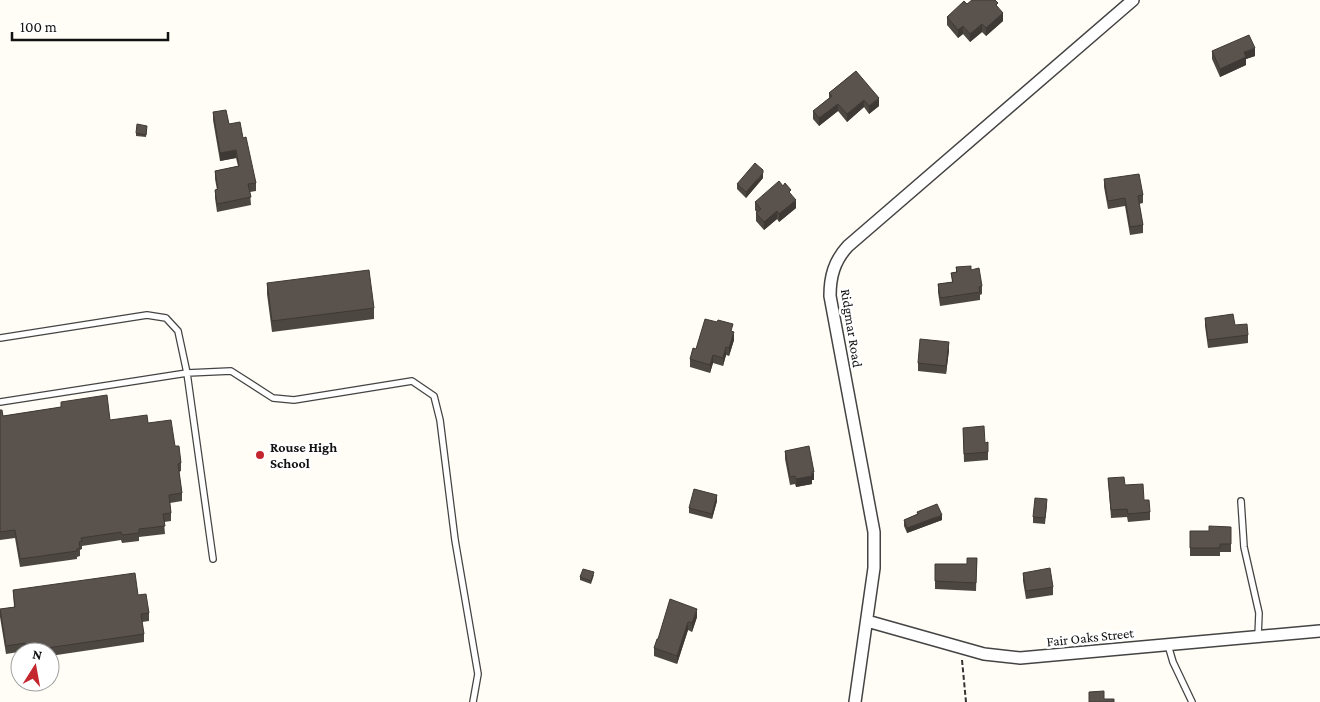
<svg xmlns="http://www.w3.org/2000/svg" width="1320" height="702" viewBox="0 0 1320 702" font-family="'Crimson Pro',serif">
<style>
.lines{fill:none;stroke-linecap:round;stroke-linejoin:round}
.service-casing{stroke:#444;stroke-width:8}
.minor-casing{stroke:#444;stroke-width:14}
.path{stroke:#333;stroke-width:2;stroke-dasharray:5 2.5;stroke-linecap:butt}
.service{stroke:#fff;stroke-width:5.5}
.minor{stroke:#fff;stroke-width:11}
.wall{fill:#4d4742}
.shaded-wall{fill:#3f3936}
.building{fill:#5a524d;stroke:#3f3936}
.poi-dot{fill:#c4262e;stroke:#fff;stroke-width:2}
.labels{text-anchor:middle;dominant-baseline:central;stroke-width:5;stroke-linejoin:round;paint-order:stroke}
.street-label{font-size:14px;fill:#111;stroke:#fff}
.poi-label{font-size:14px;font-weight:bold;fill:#111;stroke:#fff;text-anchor:start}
</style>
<rect width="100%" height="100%" fill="#fffdf5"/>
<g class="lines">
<defs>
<path id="service" d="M0,338L147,315L166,318L178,331L187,373L231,371L273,398L294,400L412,381L434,396L440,420L455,540L478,674L473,702
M0,402L187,373L213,559
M1241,501L1244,547L1259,613L1258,637
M1168,645L1173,662L1192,702"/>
<path id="minor" d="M867,621L984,654L1020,658L1320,631
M855,702L874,568V532L830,296C830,277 834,261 848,246L1133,0"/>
</defs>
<use href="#service" class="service-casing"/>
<use href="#minor" class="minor-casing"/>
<path class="path" d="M962,660L966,702"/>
<use href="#service" class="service"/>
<use href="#minor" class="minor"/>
</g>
<path class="wall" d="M967,4L998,7L1003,21L986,36L982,32L970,42L963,34L958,38L947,25V17Z
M1212,51L1255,56L1246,59V65L1220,77L1212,59Z
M856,71L879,106L869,114L864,107L847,122L838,111L819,126L813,119V111L829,98V93Z
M213,112L229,124L243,138L256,183V191L250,192L251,205L217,212L215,198V190H217L215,179V171L238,166L236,158L220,161L213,120Z
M147,129L146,137L136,136V133Z
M763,178L746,198L737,189V184Z
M1104,179L1143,195V203L1139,204L1143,225V233L1130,235L1125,206L1108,209L1104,187Z
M791,194L796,208L779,222L777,219L764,230L756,221V213H757L755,210V202Z
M956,267L971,270L982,286V294L980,295V300L940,306L938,292V284L952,282L951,273L956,272Z
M267,283L374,308V319L272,332L267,294Z
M1205,318L1235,325L1248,335V343L1208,348L1205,326Z
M733,331L734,340L729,356L726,355L723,366L713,363L710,373L690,367V359L696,349Z
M949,350L946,374L918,371V363Z
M61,402L110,420L148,423L175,446L181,463V471L179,472L182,493V501L170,503L171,513V521L164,522L165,534L139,537V541L122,543L121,540L82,546V549L80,550V556L77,557V559L20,567L15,538L0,540V410L3,416L61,407Z
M963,428L988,452V460L964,462Z
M785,451L814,480H812V484L796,487L795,484L790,485L785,459Z
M1108,478L1125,485L1144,500L1150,512V520L1128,522L1127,517L1111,518Z
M717,501L712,519L689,513V508Z
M1047,505L1045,524L1033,523V517Z
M917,512L942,520L907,533L904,526V520L917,514Z
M1231,527V552H1220V556H1190V531H1209Z
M977,558L976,591L935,589V564H967Z
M1023,573L1053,587V595L1026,599L1023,581Z
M594,575L591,584L580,580V577Z
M13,590L138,595L149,613V621L142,622L144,634V642L50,656V652H25V651L6,654L0,617V609L14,607Z
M697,617L692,632L688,630L677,664L654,656V648L658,639Z"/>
<path class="shaded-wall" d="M1003,13V21L986,36V28Z
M982,24V32L970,42V34Z
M963,26V34L958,38V30Z
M1255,48V56L1246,59V65L1220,77V69L1244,52Z
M879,98V106L869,114V106Z
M864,100V107L847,122V114Z
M838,104V111L819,126V118Z
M236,150V158L220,161V153Z
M763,173V178L746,198V192Z
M796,200V208L779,222V214Z
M777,211V219L764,230V222Z
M734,332V340L729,356V348Z
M949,342V350L946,374V366Z
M726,347V355L723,366V358Z
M713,355V363L710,373V365Z
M814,472V480H812V484L796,487V479Z
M717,495V501L712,519V514Z
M942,515V520L907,533V528Z
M697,609V617L692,632V623Z
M688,622V630L677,664V656Z"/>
<path class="building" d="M972,0H995L998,3L996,5L1003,13L986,28L982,24L970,34L963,26L958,30L947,17L964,1L967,4Z
M1249,35L1255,48L1244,52L1246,57L1220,69L1212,51Z
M856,71L879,98L869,106L864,100L847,114L838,104L819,118L813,111L832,96L829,93Z
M226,110L229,124L240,122L243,138L246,137L256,183L248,184L251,197L217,204L215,190L218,189L215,171L239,166L236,150L220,153L213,112Z
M137,124L147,126L146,135L136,133Z
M755,163L763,170V173L746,192L737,184Z
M1139,174L1143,195L1138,196L1143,225L1130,227L1125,198L1108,201L1104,179Z
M779,181L783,186L785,183L791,190L789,192L796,200L779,214L777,211L764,222L756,213L761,209L755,202Z
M971,266V270L979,268L982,286L979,287L980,292L940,298L938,284L953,282L951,273L957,272L956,267Z
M369,270L374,308L272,321L267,283Z
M1233,314L1235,325L1247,324L1248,335L1208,340L1205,318Z
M705,319L717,322L718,320L733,324L731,331L734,332L729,348L726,347L723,358L713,355L710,365L690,359L693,348L696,349Z
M920,339L949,342L946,366L918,363Z
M107,395L110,420L147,415L148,423L171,420L175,446H179L181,463L178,464L182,493L169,495L171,513L163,514L165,526L139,529V533L122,535L121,532L81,538L82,541L79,542L80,548L77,549V551L20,559L15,530L0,532V410H2L3,416L61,407V402Z
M984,426L985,443L988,442V452L964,454L963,428Z
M809,446L814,472H812V476L796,479L795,476L790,477L785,451Z
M1124,477L1125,485L1143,484L1144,500H1149L1150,512L1128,514L1127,509L1111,510L1108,478Z
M694,489L717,495L712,514L689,508Z
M1035,498L1047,499L1045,518L1033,517Z
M937,504L942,515L907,528L904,520L918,514L917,512Z
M1209,526L1231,527V544H1220V548H1190V531H1209Z
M967,558H977L976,583L935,581V564H967Z
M1050,568L1053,587L1026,591L1023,573Z
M583,569L594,572L591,581L580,577Z
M135,573L138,595L146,594L149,613L141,614L144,634L26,651L25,643L6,646L0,609L15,607L13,590Z
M670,599L697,609L692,623L688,622L677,656L654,648L657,639H658Z
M1104,691V699H1114V702H1089V692Z"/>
<circle class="poi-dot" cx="260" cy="455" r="5"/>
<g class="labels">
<g class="street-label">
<text transform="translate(852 328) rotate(81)">Ridgmar Road</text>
<text transform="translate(1090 637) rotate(-6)">Fair Oaks Street</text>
</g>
<g class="poi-label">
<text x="270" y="447">Rouse High<tspan x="270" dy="16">School</tspan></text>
</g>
</g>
<g transform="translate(35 667) rotate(11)"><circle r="24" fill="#ffffff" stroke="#a0a0a0"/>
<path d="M0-4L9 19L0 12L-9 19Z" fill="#c4262e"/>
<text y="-8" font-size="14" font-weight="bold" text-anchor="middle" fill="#111111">N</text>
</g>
<path d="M12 32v8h156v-8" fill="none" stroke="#111111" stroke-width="2.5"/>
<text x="20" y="32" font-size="15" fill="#111111" stroke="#ffffff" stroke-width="4" paint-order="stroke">100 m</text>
</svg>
